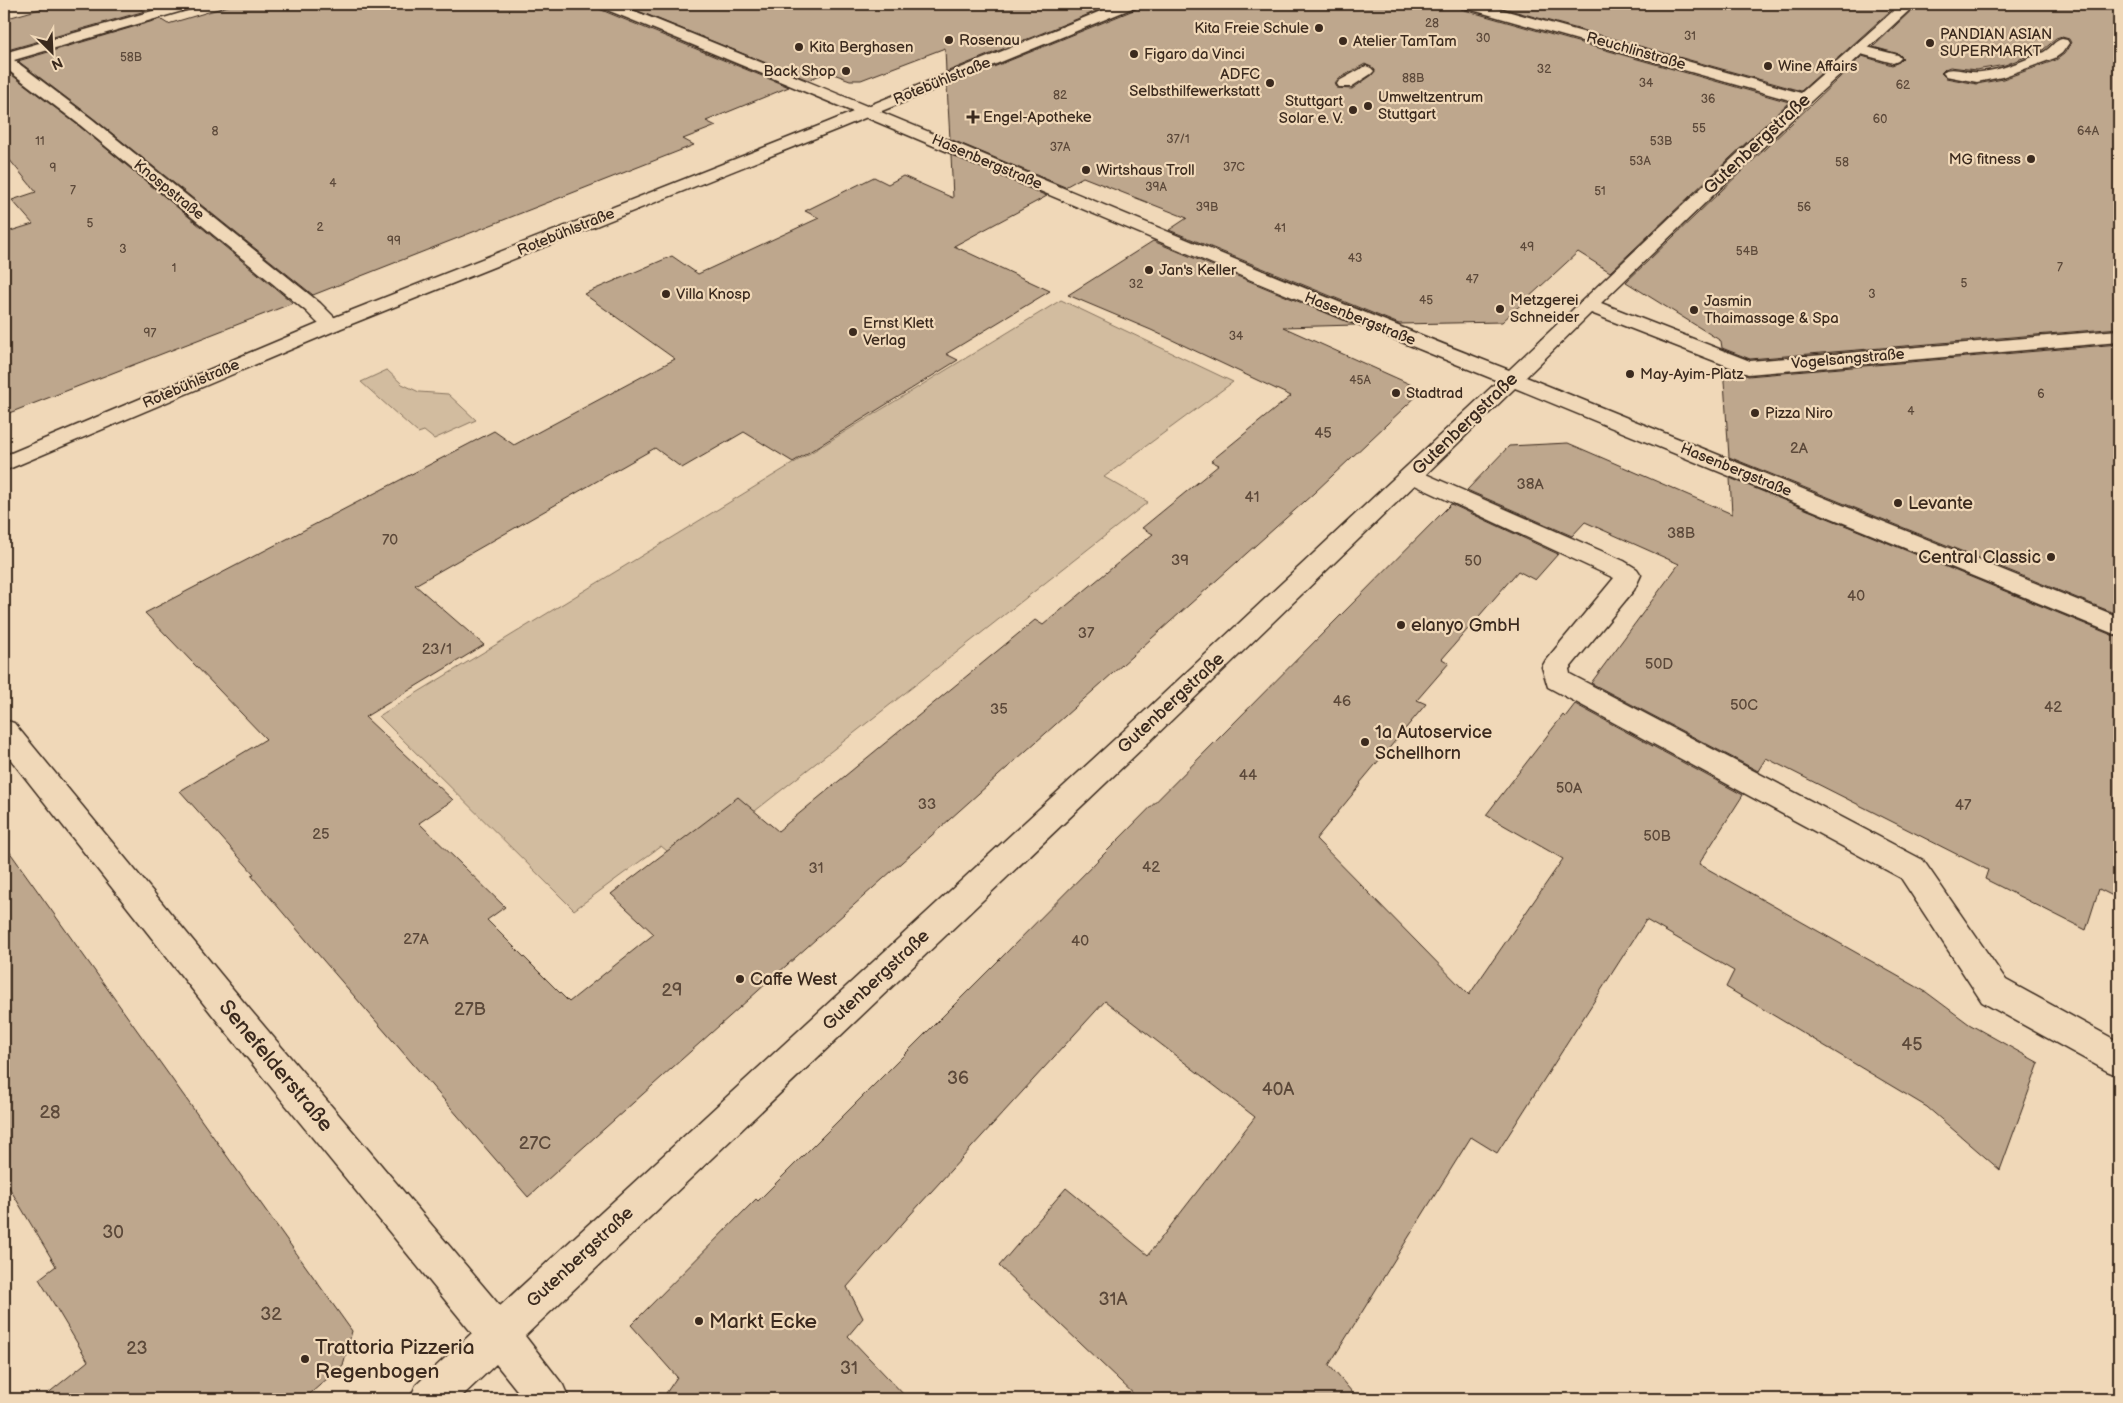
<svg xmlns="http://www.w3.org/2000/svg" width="2123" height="1403" viewBox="0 0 2123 1403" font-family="'Balsamiq Sans',sans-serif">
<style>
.green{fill:#d2bc9f;stroke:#86735e}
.building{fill:#bea78d;stroke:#3b2a1e;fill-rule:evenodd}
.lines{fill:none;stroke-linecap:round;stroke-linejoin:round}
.lane-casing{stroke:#3b2a1e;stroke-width:3}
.street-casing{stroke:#3b2a1e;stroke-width:3}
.secondary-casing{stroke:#3b2a1e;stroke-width:3}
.lane{fill:#f0d8b8;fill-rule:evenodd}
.street{fill:#f0d8b8;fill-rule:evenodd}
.secondary{fill:#f0d8b8;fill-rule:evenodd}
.poi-dot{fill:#3b2a1e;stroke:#f0d8b8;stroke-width:2}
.labels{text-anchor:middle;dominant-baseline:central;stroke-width:4.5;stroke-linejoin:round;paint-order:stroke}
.far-number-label{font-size:12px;fill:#5c493a}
.far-poi-label{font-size:15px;fill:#3b2a1e;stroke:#f0d8b8;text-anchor:start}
.far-street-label{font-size:15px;fill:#3b2a1e;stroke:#f0d8b8}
.number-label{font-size:15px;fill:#5c493a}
.street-label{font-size:18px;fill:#3b2a1e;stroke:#f0d8b8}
.poi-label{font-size:18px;fill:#3b2a1e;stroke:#f0d8b8;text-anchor:start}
.near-number-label{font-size:18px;fill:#5c493a}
.near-street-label{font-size:21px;fill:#3b2a1e;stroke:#f0d8b8}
.near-poi-label{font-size:21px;fill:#3b2a1e;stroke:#f0d8b8;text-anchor:start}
</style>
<rect width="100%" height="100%" fill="#f0d8b8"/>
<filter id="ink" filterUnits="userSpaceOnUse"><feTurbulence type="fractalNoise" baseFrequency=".02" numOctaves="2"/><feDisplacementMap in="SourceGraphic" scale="10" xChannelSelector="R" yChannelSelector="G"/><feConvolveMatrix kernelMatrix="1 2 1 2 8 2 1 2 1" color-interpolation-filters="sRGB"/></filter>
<g filter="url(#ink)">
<path class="green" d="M1061,300L1233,382L1104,477L1148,502L685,866L661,846L574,910L379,716Z
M387,370L402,384L419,392L448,394L476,420L434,439L424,431L418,433L361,382Z"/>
<path class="building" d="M58,4H131L145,11L4,51V19Z
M235,4H596L599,9L789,87L706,121L716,126L683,139L694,145L313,295L93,118L18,61L160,19L168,24Z
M621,4H1114L946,72L945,48L861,80H850L828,72L808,80Z
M1139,4H1458L1461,9L1789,102L1610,272L1578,252L1502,322L1399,324L1169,230L1187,218L1083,177L1065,187L950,139L947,86L1136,9ZM1365,64L1375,70L1372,75L1352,89L1337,88L1335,83L1338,79Z
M1488,4H1898L1801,91Z
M1918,4H2119V328L1750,359L1722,348L1721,341L1626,282L1862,56L1892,65L1899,62L1903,58L1899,54L1873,47ZM2062,37L2069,39L2071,43L2064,54L2056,60L2003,79L1977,84L1946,78L1941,73L1945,69L1950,67L1976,70L2005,65L2043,50L2056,39Z
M4,69L79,126L293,303L4,415V233L33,224L12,200L36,192L4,153Z
M951,155L1047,196L954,246L1050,291L946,354L958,360L793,462L744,432L682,468L655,448L415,585L484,645L365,717L453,800L419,823L505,907L487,920L569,1002L654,934L611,894L738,797L778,831L1035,620L1043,625L1153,534L1142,528L1219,465L1211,461L1291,396L1151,330L1068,295L1153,241L1355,325L1283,327L1423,390L1314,493L528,1197L323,960L251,875L254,874L180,791L266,739L145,613L494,431L514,445L675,359L584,294L672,256L698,274L819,218L805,211L874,177L888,184L903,176L953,198Z
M2119,344V615L1729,457L1723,366L1748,376Z
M1568,443L1732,514L1730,478L2119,638V899L2099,889L2086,930L1985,879L1988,870L1766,758L1758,771L1591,683L1679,564L1585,522L1572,536L1467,490L1509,446Z
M1451,504L1558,554L1535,580L1518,571L1442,659L1449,663L1417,700L1426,704L1360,783L1361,784L1316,839L1469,995L1563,859L1486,815L1563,715L1565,717L1575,704L1743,795L1699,864L1926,992L1969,1024L2039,1063L2000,1170L1927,1107L1726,987L1734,971L1646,920L1497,1153L1471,1137L1329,1365L1358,1399H1139L999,1266L1066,1188L1148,1255L1255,1117L1105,1001L910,1215L847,1287L863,1318L848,1336L908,1399H662L677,1377L631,1325L756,1199L758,1201L998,961Z
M4,844L352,1331L343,1365L304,1399H41L88,1361L39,1279L56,1266L4,1179Z"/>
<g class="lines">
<defs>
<path id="lane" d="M2062,39L2067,40L2069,43L2062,53L2055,58L2002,77L1977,82L1946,76L1943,73L1946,70C1957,67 1969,74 1981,72C2002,70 2025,60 2044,52C2051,48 2055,40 2062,39Z
M1859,45L1898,55L1901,58L1898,61L1893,63L1854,52L1852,49L1854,46Z
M1366,66L1371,68L1374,71L1371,74L1351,87H1339L1337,84L1339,81Z
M1412,468L1624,561L1637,569L1641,575L1634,590L1569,669L1570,674L1923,860L2006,980L2119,1042V1076L2107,1071L1982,1002L1901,878L1548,687L1542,667L1546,660L1614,578L1404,480L1400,475L1404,470Z"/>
<path id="street" d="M177,4H198L196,7L14,60L92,119L320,303L342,325L339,329C324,333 316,321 306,311L80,125L4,67V53Z
M598,4H617C915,123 1210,253 1509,370L1793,101L1462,7L1460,4H1482L1801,93L1901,4H1916L1810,102L1601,303L1750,361L2119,330V342L1748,374L1591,313L1526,377L2119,617V636L1515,388L1149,742L525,1336L563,1385L569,1399H524L496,1364L459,1399H410L416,1385L472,1333L218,1022L4,751V720L14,723L242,1000L500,1306L1129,726L1498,381C1197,261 901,129 600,7Z"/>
<path id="secondary" d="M1118,4H1137L1135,7L838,129L339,329L4,471V456L325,321L826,123Z"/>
</defs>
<use href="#lane" class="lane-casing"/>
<use href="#street" class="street-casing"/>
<use href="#secondary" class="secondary-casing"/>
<use href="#lane" class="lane"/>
<use href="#street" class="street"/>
<use href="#secondary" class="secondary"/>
</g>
</g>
<g class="poi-dot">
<circle cx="1319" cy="28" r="5"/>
<circle cx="949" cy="40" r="5"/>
<circle cx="1343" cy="41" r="5"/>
<circle cx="1930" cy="43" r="5"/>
<circle cx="799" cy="47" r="5"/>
<circle cx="1134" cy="54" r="5"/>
<circle cx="1768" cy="66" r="5"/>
<circle cx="846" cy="71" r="5"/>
<circle cx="1270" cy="83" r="5"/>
<circle cx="1368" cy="106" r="5"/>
<circle cx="1353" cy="110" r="5"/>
<path d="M970.5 109.5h5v5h5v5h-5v5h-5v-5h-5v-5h5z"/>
<circle cx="2031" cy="159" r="5"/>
<circle cx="1086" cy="170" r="5"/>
<circle cx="1149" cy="270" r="5"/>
<circle cx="666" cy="294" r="5"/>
<circle cx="1500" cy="309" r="5"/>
<circle cx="1694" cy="310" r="5"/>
<circle cx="853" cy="332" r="5"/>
<circle cx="1630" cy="374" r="5"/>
<circle cx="1396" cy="393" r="5"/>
<circle cx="1755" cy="413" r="5"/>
<circle cx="1898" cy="503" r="5"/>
<circle cx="2051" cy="557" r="5"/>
<circle cx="1401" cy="625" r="5"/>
<circle cx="1365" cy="742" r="5"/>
<circle cx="740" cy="979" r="5"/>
<circle cx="699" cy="1321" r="5"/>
<circle cx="305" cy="1359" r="5"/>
</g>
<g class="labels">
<g class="far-number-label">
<text x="1432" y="23">28</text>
<text x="1690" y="36">31</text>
<text x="1483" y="38">30</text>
<text x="131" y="57">58B</text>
<text x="1544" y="69">32</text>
<text x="1413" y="78">88B</text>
<text x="1646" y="83">34</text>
<text x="1903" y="85">62</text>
<text x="1060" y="95">82</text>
<text x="1708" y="99">36</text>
<text x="1880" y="119">60</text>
<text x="1699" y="128">55</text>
<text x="215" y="131">8</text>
<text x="2088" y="131">64A</text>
<text x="1178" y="139">37/1</text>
<text x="40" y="141">11</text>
<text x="1661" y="141">53B</text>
<text x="1060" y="147">37A</text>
<text x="1640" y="161">53A</text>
<text x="1842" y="162">58</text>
<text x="1234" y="167">37C</text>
<text x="53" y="168">9</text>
<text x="333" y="183">4</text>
<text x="1156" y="187">39A</text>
<text x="73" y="190">7</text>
<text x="1600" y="191">51</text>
<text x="1207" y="207">39B</text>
<text x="1804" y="207">56</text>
<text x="90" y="223">5</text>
<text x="320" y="227">2</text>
<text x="1280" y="228">41</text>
<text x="394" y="241">99</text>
<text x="1527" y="247">49</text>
<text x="123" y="249">3</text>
<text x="1747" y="251">54B</text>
<text x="1355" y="258">43</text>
<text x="2060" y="267">7</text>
<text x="174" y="268">1</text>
<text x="1472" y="279">47</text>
<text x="1964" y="283">5</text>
<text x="1136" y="284">32</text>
<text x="1872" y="294">3</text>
<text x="1426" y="300">45</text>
<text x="150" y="333">97</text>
<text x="1236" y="336">34</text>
<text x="1360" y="380">45A</text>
<text x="2041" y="394">6</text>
<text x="1911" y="411">4</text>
</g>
<g class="far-poi-label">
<text x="1309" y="28" text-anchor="end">Kita Freie Schule</text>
<text x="1940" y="34">PANDIAN ASIAN<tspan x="1940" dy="17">SUPERMARKT</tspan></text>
<text x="959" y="40">Rosenau</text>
<text x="1353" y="41">Atelier TamTam</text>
<text x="809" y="47">Kita Berghasen</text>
<text x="1144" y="54">Figaro da Vinci</text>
<text x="1778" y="66">Wine Affairs</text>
<text x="836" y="71" text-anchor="end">Back Shop</text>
<text x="1260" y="74" text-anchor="end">ADFC<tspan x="1260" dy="17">Selbsthilfewerkstatt</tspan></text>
<text x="1378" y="97">Umweltzentrum<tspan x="1378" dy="17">Stuttgart</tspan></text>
<text x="1343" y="101" text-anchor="end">Stuttgart<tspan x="1343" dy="17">Solar e. V.</tspan></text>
<text x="983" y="117">Engel-Apotheke</text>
<text x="2021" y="159" text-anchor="end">MG fitness</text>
<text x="1096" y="170">Wirtshaus Troll</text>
<text x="1159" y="270">Jan's Keller</text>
<text x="676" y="294">Villa Knosp</text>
<text x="1510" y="300">Metzgerei<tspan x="1510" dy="17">Schneider</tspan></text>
<text x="1704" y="301">Jasmin<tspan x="1704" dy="17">Thaimassage &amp; Spa</tspan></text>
<text x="863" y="323">Ernst Klett<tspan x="863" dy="17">Verlag</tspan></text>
<text x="1640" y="374">May-Ayim-Platz</text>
<text x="1406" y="393">Stadtrad</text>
<text x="1765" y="413">Pizza Niro</text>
</g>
<g class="far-street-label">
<text transform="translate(1636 51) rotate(16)">Reuchlinstraße</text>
<text transform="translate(942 81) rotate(-22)">Rotebühlstraße</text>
<text transform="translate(987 162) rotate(23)">Hasenbergstraße</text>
<text transform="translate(169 190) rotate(39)">Knospstraße</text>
<text transform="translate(566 232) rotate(-22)">Rotebühlstraße</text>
<text transform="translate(1360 319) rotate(22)">Hasenbergstraße</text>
<text transform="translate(1848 359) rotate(-5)">Vogelsangstraße</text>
<text transform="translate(191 384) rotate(-23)">Rotebühlstraße</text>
<text transform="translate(1736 470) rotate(22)">Hasenbergstraße</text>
</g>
<g class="number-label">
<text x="1323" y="433">45</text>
<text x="1799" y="448">2A</text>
<text x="1530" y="484">38A</text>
<text x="1252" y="497">41</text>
<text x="1681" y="533">38B</text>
<text x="390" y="540">70</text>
<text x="1180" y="560">39</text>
<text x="1473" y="561">50</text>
<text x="1856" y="596">40</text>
<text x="1086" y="633">37</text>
<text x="437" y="649">23/1</text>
<text x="1659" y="664">50D</text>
<text x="1342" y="701">46</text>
<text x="1744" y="705">50C</text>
<text x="2053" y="707">42</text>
<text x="999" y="709">35</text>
<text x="1248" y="775">44</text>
<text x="1569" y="788">50A</text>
<text x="927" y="804">33</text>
<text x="1963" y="805">47</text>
<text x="321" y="834">25</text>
<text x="1657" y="836">50B</text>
<text x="1151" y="867">42</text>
<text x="816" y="868">31</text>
<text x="416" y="939">27A</text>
<text x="1080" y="941">40</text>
</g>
<g class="street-label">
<text transform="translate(1757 144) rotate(-43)">Gutenbergstraße</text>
<text transform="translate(1465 424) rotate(-44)">Gutenbergstraße</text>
<text transform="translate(1171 703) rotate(-43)">Gutenbergstraße</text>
<text transform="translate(876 980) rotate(-43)">Gutenbergstraße</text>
<text transform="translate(580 1257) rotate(-43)">Gutenbergstraße</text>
</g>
<g class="poi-label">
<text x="1908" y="503">Levante</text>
<text x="2041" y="557" text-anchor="end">Central Classic</text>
<text x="1411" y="625">elanyo GmbH</text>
<text x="1375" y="732">1a Autoservice<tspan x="1375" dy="21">Schellhorn</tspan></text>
<text x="750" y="979">Caffe West</text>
</g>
<g class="near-number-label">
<text x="672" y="990">29</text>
<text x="470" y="1009">27B</text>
<text x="1912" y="1044">45</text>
<text x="958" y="1078">36</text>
<text x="1278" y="1089">40A</text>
<text x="50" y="1112">28</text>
<text x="535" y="1143">27C</text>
<text x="113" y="1232">30</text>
<text x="1113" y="1299">31A</text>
<text x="271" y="1314">32</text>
<text x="137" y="1348">23</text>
<text x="849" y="1368">31</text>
</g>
<g class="near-street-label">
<text transform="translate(276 1066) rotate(50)">Senefelderstraße</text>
</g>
<g class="near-poi-label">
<text x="709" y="1321">Markt Ecke</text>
<text x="315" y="1347">Trattoria Pizzeria<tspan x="315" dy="24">Regenbogen</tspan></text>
</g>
</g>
<rect width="2123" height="1403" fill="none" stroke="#f0d8b8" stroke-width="20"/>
<rect x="10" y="10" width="2103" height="1383" fill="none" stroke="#3b2a1e" stroke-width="2" filter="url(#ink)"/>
<g transform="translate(52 52) rotate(156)" stroke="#f0d8b8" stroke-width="4" paint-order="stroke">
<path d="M0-4L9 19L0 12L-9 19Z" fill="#3b2a1e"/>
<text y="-8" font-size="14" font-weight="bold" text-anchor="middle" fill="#3b2a1e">N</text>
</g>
</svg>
